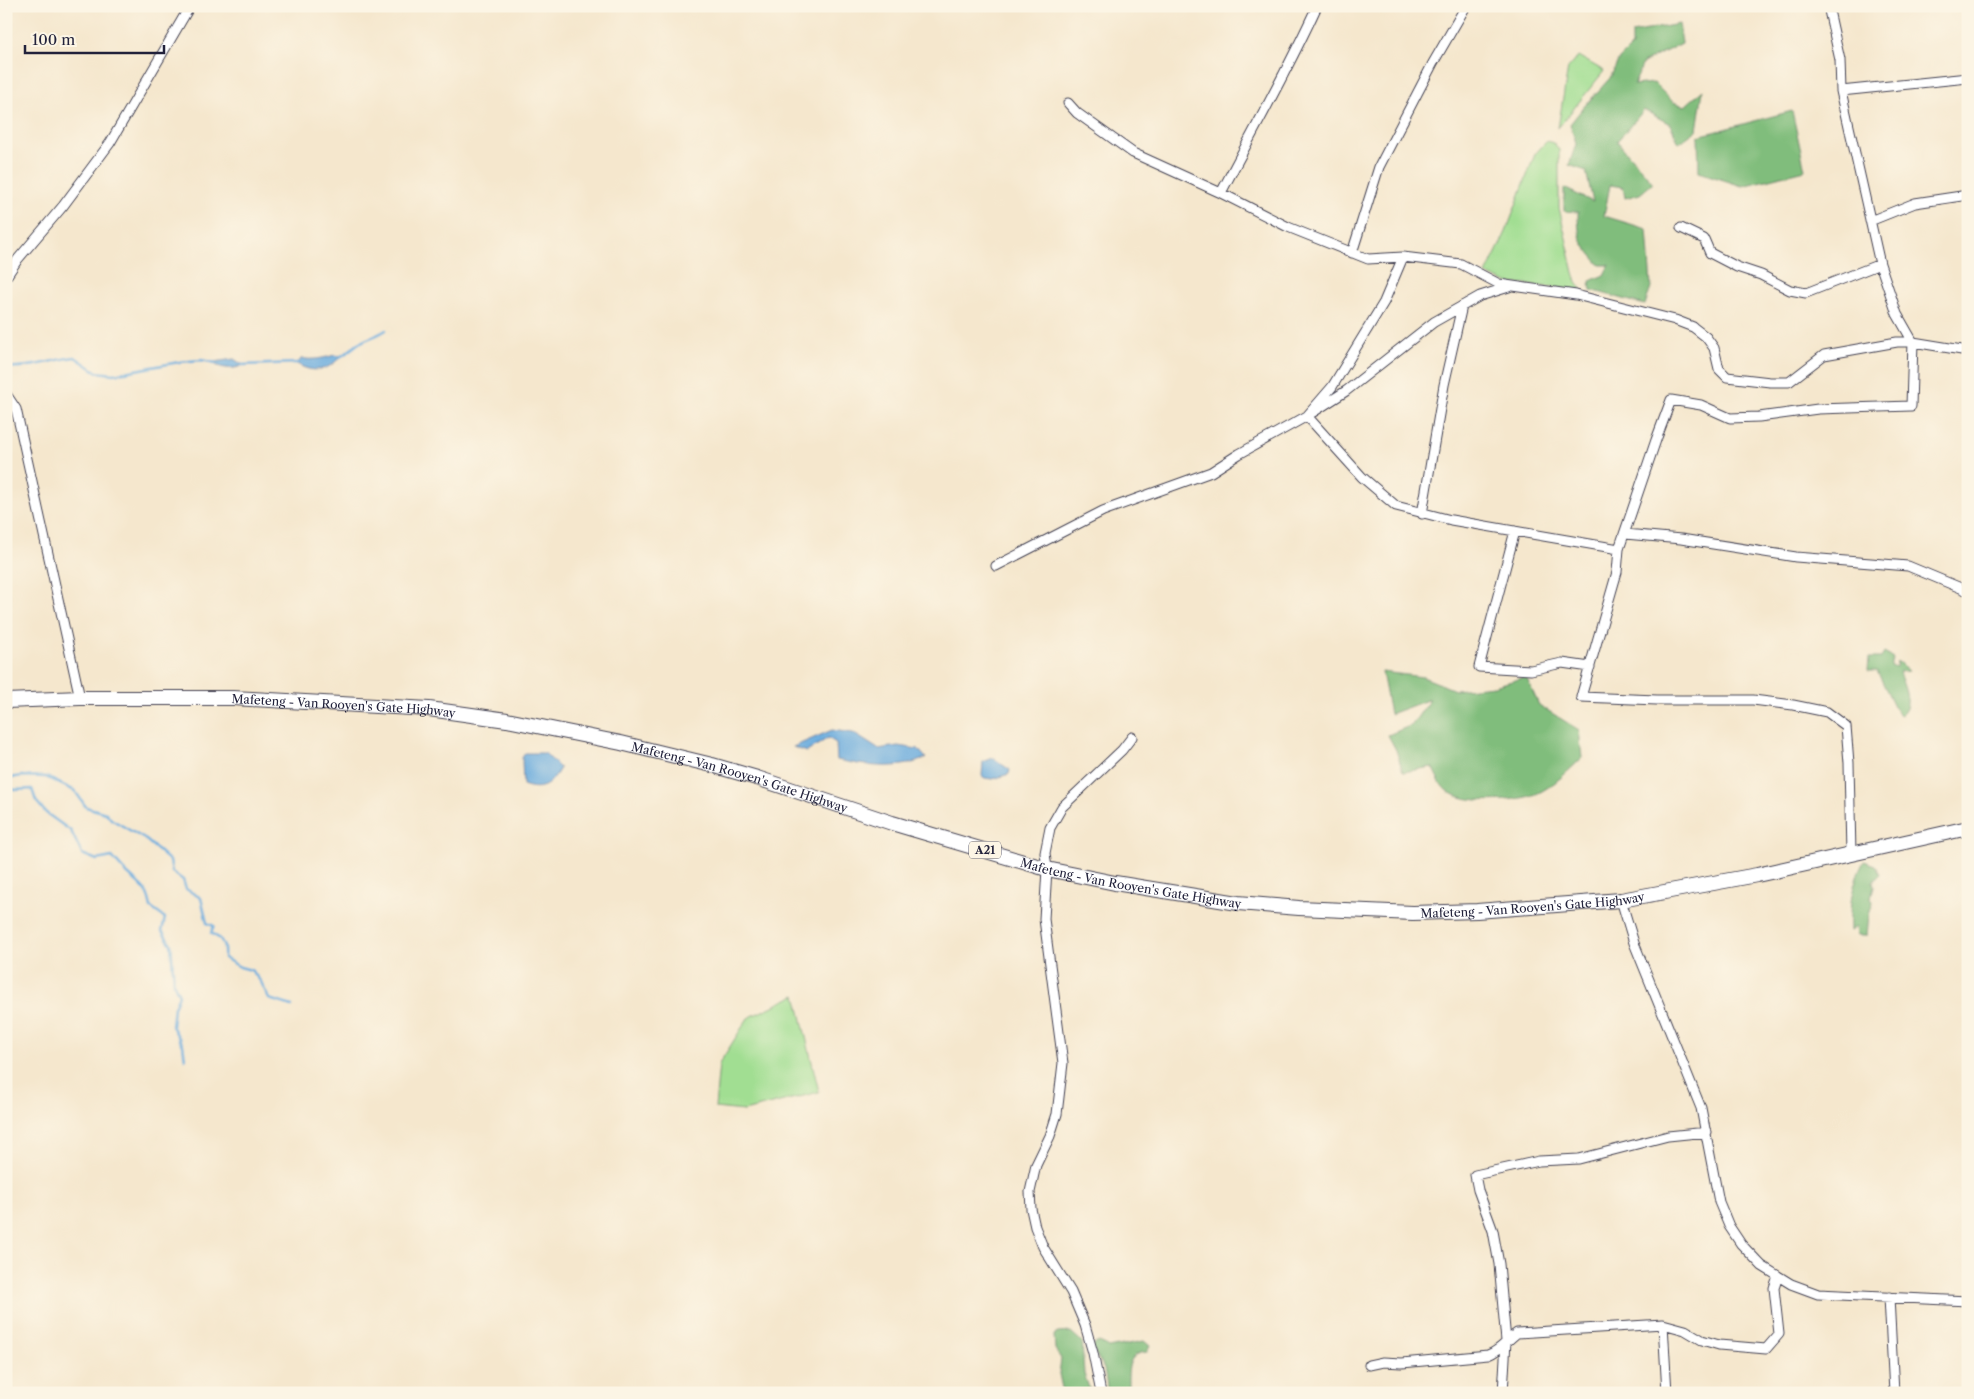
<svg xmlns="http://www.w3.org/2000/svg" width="1974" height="1399" viewBox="0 0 1974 1399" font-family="'Libre Caslon Text',serif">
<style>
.green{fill:#a1de92;stroke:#628066}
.forest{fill:#80bd7c;stroke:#51705c}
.water{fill:#6aacde;stroke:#46678c}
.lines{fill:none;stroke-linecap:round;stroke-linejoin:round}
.stream{stroke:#6aacde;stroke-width:2.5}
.street-casing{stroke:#424051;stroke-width:11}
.primary-casing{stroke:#424051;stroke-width:16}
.street{stroke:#fff;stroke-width:9}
.primary{stroke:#fff;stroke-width:14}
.labels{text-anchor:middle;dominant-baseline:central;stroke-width:5;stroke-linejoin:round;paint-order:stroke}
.shield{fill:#fcf5e5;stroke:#63616e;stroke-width:1}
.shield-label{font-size:11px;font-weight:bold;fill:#22223b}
.street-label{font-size:12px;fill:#22223b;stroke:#fcf5e5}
</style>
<rect width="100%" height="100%" fill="#fcf5e5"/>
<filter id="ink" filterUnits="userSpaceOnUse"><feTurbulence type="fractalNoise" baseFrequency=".02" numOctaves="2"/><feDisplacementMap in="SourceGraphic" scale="10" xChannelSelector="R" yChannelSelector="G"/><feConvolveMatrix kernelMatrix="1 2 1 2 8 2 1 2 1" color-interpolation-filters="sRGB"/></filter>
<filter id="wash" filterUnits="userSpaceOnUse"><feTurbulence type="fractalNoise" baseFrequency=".0096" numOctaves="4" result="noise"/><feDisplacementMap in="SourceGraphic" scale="20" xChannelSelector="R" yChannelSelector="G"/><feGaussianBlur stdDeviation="1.12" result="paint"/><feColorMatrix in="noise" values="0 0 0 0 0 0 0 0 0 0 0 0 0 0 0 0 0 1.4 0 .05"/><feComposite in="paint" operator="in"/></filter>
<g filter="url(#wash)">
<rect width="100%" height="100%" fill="#f5e7cd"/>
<path class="green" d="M1578,56L1604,71L1558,128L1568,68Z
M1547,141L1554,143L1559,150V208L1575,277L1581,290L1507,283L1486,274L1506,232L1535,154Z
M796,995L819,1092L744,1111L715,1108L719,1064L748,1018Z"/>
<path class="forest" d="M1679,24L1682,43L1643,63L1634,85L1654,83L1673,102L1685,106L1703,90L1697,130L1679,143L1670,124L1644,110L1617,141L1653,183L1640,194L1625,198L1623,187L1610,185L1604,216L1647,229L1651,287L1645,305L1591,290L1590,281L1604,275L1609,265H1600C1582,244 1578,241 1578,212L1564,211V188L1593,202L1586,171L1569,165L1576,144L1570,124L1582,109L1610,78L1619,59L1632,46V33Z
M1792,111L1805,170L1742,186L1699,172L1698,136Z
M1884,653L1893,658L1891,666L1896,668L1897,661L1909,671L1899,672C1903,686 1914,704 1901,715L1897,712L1877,671H1868L1869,658H1881Z
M1382,672L1423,677L1455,690L1494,686L1526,677L1539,705L1579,730L1582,758C1569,770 1553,787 1536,794C1516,802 1463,805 1446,790C1440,785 1436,774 1432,767L1403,772L1396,750L1388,735L1412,725L1430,699L1390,714Z
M1864,861L1876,865L1880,875L1873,881L1874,886L1871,897L1873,902L1869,915L1867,935H1857L1856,927L1850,931C1849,904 1852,884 1864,861Z
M1071,1332L1082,1342L1084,1374L1091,1393H1063L1059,1374L1061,1359L1055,1349L1054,1335L1058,1333Z
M1144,1341L1150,1346L1147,1352C1127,1353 1128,1369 1128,1386L1142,1393H1108L1104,1369L1091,1346L1099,1342L1108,1348Z"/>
<path class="water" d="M334,355L341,356C329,371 313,374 297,364L302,358C309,361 326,358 334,355Z
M234,359L243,365C235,370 222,369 214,364V362Z
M832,730L853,733L878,749L898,746L918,749L926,758C899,771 865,766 837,760L836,743L828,738L807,752L793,747Z
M525,753H545L560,768C551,785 542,792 523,785L522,758Z
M993,758L1010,770L1009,774L993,779L985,778L982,776L983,762Z"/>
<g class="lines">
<path class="stream" d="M338,358C346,354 352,348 359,343C368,338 377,336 386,330
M242,365L299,363
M6,367C31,369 51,360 75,357L97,372L114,374L179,362L201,360L216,363
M6,779L21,776L46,777L75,791L86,807L106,813L111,819L146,840L170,861L172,872L183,880L186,889L201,898L207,923L214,926L211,933C223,940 225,944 224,958L240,967L251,970L261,982L269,999L292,1006
M7,780V784L14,790L32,789L36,801L46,813L71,831L82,854L97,860L112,857C118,863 123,870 129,875C142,887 148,888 151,908L165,918L162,931L171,944L174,984L179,995L174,1007L172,1026L183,1045L185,1059"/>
</g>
</g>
<g filter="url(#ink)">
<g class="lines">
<defs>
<path id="street" d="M1828,6L1840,60L1841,91L1880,264L1897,314L1913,342L1968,351
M1841,91L1968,78
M1068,103L1077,113L1133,153L1221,193L1288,227L1368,259L1403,257L1461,264L1499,284L1576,295L1675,320L1693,327L1706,337L1714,348L1719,369L1727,377L1770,382H1789L1824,355L1897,342H1913L1911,406L1818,409L1759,417L1730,418L1701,405L1671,400L1656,440L1619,549L1617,572L1581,697L1657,700H1753L1793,705L1827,712L1846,726L1849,763L1851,854
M1221,193C1253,131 1288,70 1317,6
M1870,221L1915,203L1968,195
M1681,228L1704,239L1710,253L1737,267L1761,275L1790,290L1806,293L1880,264
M1352,253L1379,167L1433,63L1466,6
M6,277L18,259L63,206L110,143L190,6
M1509,287L1480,296L1434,322L1346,391L1307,416L1362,477L1396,506L1451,520L1619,549
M6,394L16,409L80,698
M1422,514L1444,385L1462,306
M1515,531L1479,667L1531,670L1562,663L1590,667
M1625,534L1681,539L1796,557L1908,566L1968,591
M996,566L1103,511L1211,472L1239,454L1307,416L1332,387L1384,302L1403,257
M1621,900L1634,943L1701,1108L1719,1202L1729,1226L1741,1244L1762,1266L1791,1284L1818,1294L1968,1301
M1889,1297L1894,1393
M1663,1324L1667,1393
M1369,1365L1383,1362L1402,1363L1488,1355C1501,1350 1506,1341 1517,1333L1663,1324L1685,1330L1702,1340L1719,1345L1766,1349L1779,1334L1774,1288L1778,1276
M1101,1393L1093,1353L1085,1325L1071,1292L1043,1247L1035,1227L1031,1209L1030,1192L1036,1165L1050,1136L1057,1114L1063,1063L1044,919L1047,869L1045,853L1050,828L1062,807L1122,750L1132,737
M1503,1393L1506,1341L1499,1264L1493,1231L1478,1190L1475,1175L1539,1161L1579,1159L1668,1136L1707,1132"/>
<g id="primary">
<path id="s1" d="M6,701L80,698H233L429,709L507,720L621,743L712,765L757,778L892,823L1047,869L1115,883L1238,903L1299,908L1413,913L1477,911L1621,900L1757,875L1968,828"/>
</g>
</defs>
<use href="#street" class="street-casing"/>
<use href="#primary" class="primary-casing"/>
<use href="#street" class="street"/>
<use href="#primary" class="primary"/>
</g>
</g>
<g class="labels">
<rect class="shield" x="969" y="841.5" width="32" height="17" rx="4"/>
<g class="shield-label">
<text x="985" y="850">A21</text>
</g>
<g class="street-label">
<text stroke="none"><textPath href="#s1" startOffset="338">Mafeteng - Van Rooyen's Gate Highway</textPath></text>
<text stroke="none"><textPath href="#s1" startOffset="742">Mafeteng - Van Rooyen's Gate Highway</textPath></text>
<text stroke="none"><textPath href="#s1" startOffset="1148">Mafeteng - Van Rooyen's Gate Highway</textPath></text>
<text stroke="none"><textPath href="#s1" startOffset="1552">Mafeteng - Van Rooyen's Gate Highway</textPath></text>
</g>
</g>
<rect width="1974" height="1399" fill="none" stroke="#fcf5e5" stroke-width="25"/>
<path d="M25 45v8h139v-8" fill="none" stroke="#22223b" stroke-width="2.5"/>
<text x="32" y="45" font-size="15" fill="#22223b" stroke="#fcf5e5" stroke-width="4" paint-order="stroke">100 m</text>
</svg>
